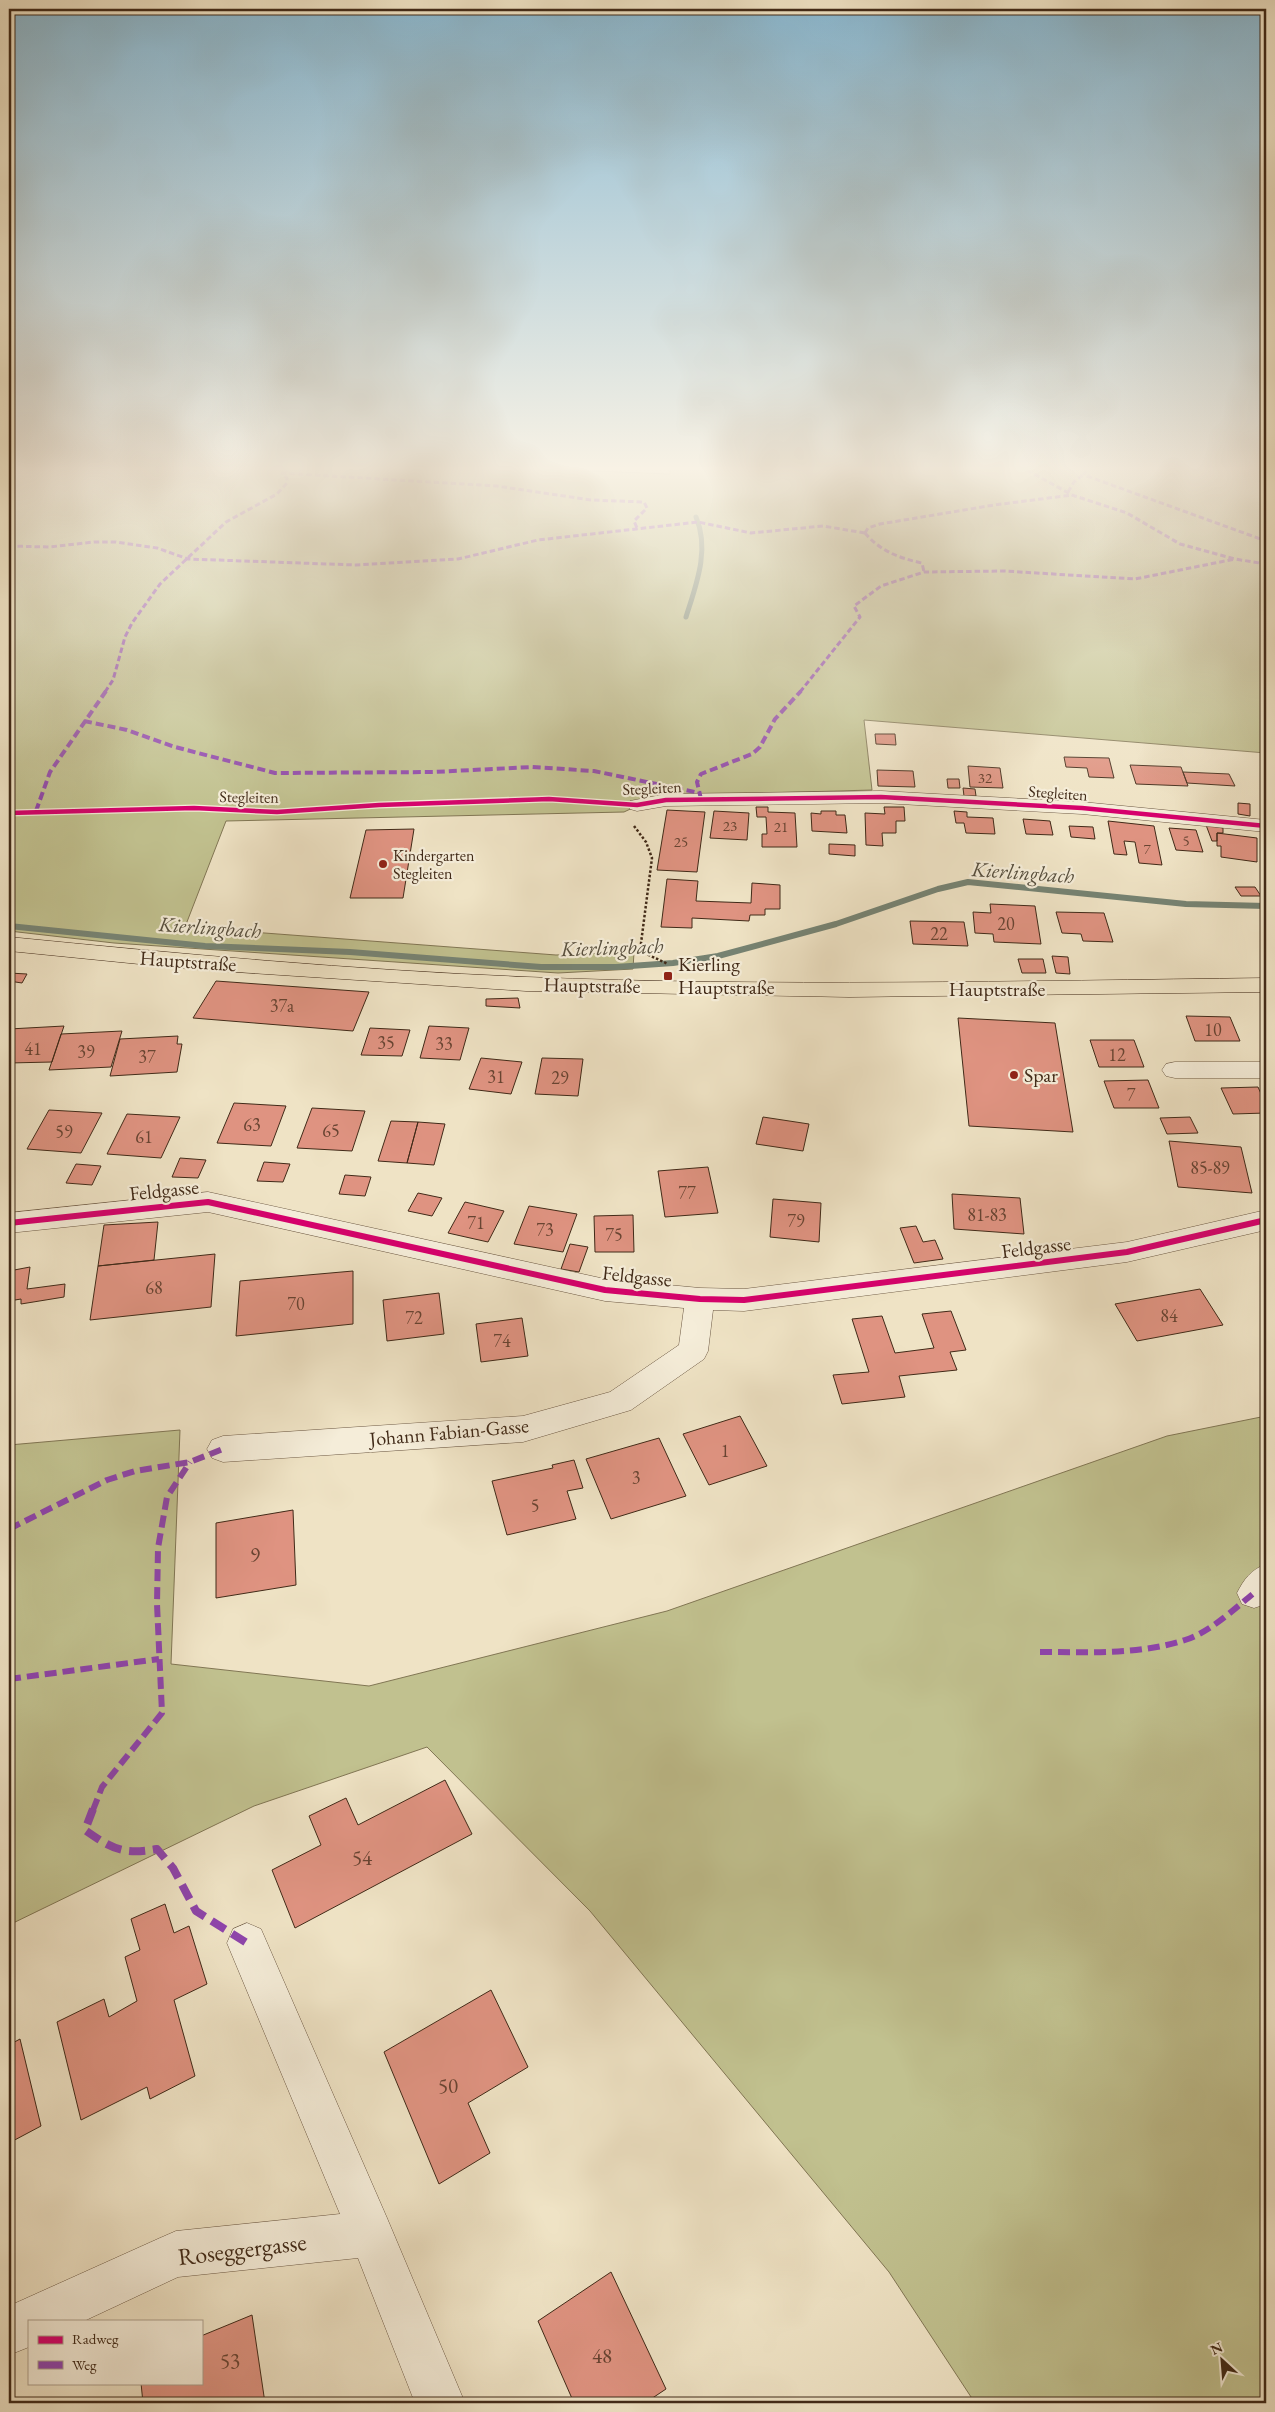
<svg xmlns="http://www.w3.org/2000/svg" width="1275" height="2412" viewBox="0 0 1275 2412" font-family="'EB Garamond',serif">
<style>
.green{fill:#c1c18f;stroke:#817654}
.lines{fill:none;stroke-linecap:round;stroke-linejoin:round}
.stream-far1{stroke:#768373;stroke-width:5}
.stream{stroke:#768373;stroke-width:6}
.building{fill:#df9381;stroke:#412a18}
.street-casing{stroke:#6c5843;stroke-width:1}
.primary-casing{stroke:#412a18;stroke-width:1}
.path{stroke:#412a18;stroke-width:2.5;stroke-dasharray:2.5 2;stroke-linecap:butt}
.street{fill:#f5edd9;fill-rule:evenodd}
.primary{fill:#efe3c5;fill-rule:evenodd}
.quiet-far3{stroke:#8e44ad;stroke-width:3;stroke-dasharray:5.5 3;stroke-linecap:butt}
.quiet-far2{stroke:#8e44ad;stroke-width:4;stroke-dasharray:8 4;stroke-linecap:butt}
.quiet-far1{stroke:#8e44ad;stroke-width:6;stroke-dasharray:12 6;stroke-linecap:butt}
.quiet{stroke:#8e44ad;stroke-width:8;stroke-dasharray:16 8;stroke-linecap:butt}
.cycleway-far1-casing{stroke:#f5edd9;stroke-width:7}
.cycleway-casing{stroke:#f5edd9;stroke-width:9}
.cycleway-far1{stroke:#d6006c;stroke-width:4.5}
.cycleway{stroke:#d6006c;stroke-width:6}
.poi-dot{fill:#8f2418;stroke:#f5edd9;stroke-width:2}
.labels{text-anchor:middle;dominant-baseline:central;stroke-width:4.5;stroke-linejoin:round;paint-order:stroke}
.far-number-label{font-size:15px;fill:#684432}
.far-street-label{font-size:16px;fill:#412a18;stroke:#f5edd9}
.far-poi-label{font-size:16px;fill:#412a18;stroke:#f5edd9;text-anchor:start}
.number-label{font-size:18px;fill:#684432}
.street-label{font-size:20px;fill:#412a18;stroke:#f5edd9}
.poi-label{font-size:20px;fill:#412a18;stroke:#f5edd9;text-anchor:start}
.water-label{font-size:21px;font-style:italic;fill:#574f3e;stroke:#f5edd9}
.near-number-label{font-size:21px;fill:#684432}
.near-street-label{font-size:24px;fill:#412a18;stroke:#f5edd9}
</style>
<rect width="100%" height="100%" fill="#efe3c5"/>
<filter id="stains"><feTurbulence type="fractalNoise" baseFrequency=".004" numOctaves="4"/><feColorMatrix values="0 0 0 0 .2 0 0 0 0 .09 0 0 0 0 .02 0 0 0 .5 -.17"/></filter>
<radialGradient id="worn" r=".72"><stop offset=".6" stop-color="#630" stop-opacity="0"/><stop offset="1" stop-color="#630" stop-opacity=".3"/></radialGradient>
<path class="green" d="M9,470H567L670,474V470H1266V753L864,720L872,790L658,796L624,812L226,821L185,927L556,955L634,952L633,969L558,973L114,943L9,931Z
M1266,1416V2403H975L889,2272L590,1911L427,1747L254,1806L9,1925V1445L180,1430L171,1664L369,1686L667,1611L1167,1436Z"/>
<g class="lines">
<path class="stream-far1" d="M686,617C696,585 710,550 696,517"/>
<path class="stream" d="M9,926L205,946L350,952L541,967H616L673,963L718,956L836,924L938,889L968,882L1186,904L1266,906"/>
</g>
<path class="building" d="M875,734H895L896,745L876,744Z
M1064,757L1109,758L1114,778L1089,777L1087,768L1066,767Z
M1130,765L1181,767L1188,786L1136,784Z
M968,766L1000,768L1003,788L970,787Z
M877,770L913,771L915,787L878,786Z
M1183,772L1229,774L1235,786L1187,783Z
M947,779H959L960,788H948Z
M963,788L975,789L976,796H964Z
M1238,803L1250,804V816L1238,814Z
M756,807H768V812L795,813L797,847H762V834H767L766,817H757Z
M884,807H904L905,821H896V833H882L883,846L866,845L865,813L885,814Z
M667,810L705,812L697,872L657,870Z
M714,811L749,813L747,840L710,838Z
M821,811H836V815H845L847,833L812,831L811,813L821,814Z
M954,811L967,812V817L993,818L995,834L966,833L964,823H956Z
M1023,819L1050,821L1053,835L1026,834Z
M1108,821L1154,826L1162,865L1139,863L1135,842L1124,841L1127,855L1114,854Z
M1206,825L1223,828V833H1217V841H1212Z
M1069,826L1093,827L1095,839L1071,837Z
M1169,828L1196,830L1203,852L1176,850Z
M414,829L403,898H350L366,830Z
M1217,833L1257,838V862L1221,857V846H1217Z
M829,844L855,845V856L829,854Z
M667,879L698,881L696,901L751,903L752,883L780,885V909H765V915H750L749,921L692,918V928L661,927Z
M1235,887H1255L1261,896H1241Z
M990,904L1035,906L1041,944L994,942L993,934L975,933L973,912L991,913Z
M1056,912L1104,913L1113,942L1083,941L1081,934L1062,933Z
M910,921L964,922L968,946L913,944Z
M1052,956L1068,957L1070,974L1056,973Z
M1018,959H1043L1046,973H1022Z
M9,973L27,974L22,983L9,981Z
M216,981L369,992L353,1031L193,1018Z
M518,998L520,1008L486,1006V999Z
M1186,1016L1230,1017L1240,1041H1195Z
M958,1018L1055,1023L1073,1132L969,1126Z
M64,1026L52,1062L9,1063V1029Z
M429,1026L469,1028L460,1060L420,1058Z
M370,1028L410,1030L402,1056L361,1055Z
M122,1031L111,1067L49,1070L61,1034Z
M178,1036L177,1044H182L177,1072L110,1076L120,1039Z
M1090,1040H1134L1144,1067H1099Z
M481,1058L522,1062L511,1094L469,1089Z
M542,1058L583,1059L578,1096L535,1094Z
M1148,1080L1159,1108H1114L1104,1081Z
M1258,1087L1266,1105V1113L1233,1114L1221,1088Z
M234,1103L286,1106L271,1146L217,1143Z
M312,1108L365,1111L352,1151L297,1148Z
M49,1110L102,1113L81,1153L27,1149Z
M127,1114L180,1117L161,1158L107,1154Z
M763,1117L809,1124L803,1151L756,1144Z
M1190,1117L1198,1133L1167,1134L1160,1118Z
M391,1121L418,1122L407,1163L378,1161Z
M418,1122L445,1124L434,1165L407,1163Z
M1169,1141L1241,1147L1252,1193L1178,1187Z
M180,1158L206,1160L198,1178L172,1177Z
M264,1162L290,1164L283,1182L257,1181Z
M76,1164L101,1166L92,1185L66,1183Z
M708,1167L718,1213L665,1217L658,1171Z
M345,1175L371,1177L365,1196L339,1194Z
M418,1193L442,1198L432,1216L408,1211Z
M952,1194L1020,1198L1024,1234L954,1229Z
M773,1199L821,1203L819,1242L770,1237Z
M465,1202L504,1211L488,1242L448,1233Z
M529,1206L577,1214L563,1252L514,1244Z
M633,1215L634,1252H595L594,1216Z
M158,1222L154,1260L98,1266L104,1225Z
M916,1226L923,1242L935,1240L943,1259L914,1263L900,1228Z
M570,1244L588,1247L579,1272L561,1269Z
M215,1254L211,1307L90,1320L98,1266Z
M30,1267L27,1289L65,1284L64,1297L21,1304V1299L9,1301V1271Z
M353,1271V1324L236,1336L240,1281Z
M1200,1289L1223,1325L1137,1341L1115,1304Z
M439,1293L444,1334L387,1341L383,1300Z
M951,1311L966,1350L950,1352L957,1370L899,1376L905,1397L842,1404L833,1375L869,1372L852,1319L882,1316L895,1353L934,1348L922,1314Z
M522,1318L528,1356L481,1362L476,1324Z
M740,1416L767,1466L709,1485L683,1434Z
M659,1438L686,1496L611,1519L586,1459Z
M574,1460L583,1488L567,1491L576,1519L507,1535L492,1481L553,1468L552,1465Z
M293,1510L296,1585L216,1598V1523Z
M445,1780L472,1834L295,1928L272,1870L321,1845L309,1816L346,1798L358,1825Z
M165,1904L174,1933L189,1926L207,1984L174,2000L195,2076L150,2099L147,2087L81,2120L57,2022L104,1999L109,2017L137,2001L125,1957L140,1950L131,1919Z
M491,1990L528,2067L468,2103L490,2153L439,2184L384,2052Z
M20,2039L41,2126L9,2143V2045Z
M611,2272L666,2389L645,2403H574L538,2321Z
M252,2315L265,2403H143L141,2383H201V2336Z"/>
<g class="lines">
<defs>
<path id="street" d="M881,791L1082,802L1266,820V832L1082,814L881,803L666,806L637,811L630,809L627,805L630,801L666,794Z
M1175,1062H1266V1078H1175L1166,1076L1162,1070L1166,1064Z
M208,1192L605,1279L700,1288L744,1289L1127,1242L1266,1210V1230L1127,1262L744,1311L713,1310L708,1351L704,1359L631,1410L523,1442L223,1462L212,1458L207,1449L212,1440L223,1436L523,1416L610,1392L679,1345L684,1308L605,1301L208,1212L9,1233V1213Z
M1266,1564V1604L1254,1608L1242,1604L1237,1593C1244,1579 1251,1570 1266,1564Z
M247,1923L261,1929L387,2218L465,2403H415L358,2258L178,2277L84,2321H29V2347L9,2355V2306L160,2238L176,2231L340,2214L227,1943L233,1929Z"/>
<path id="primary" d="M9,937C181,954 353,970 526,977C772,987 1020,981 1266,978V992L849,997L526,991L189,969L9,951Z"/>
</defs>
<use href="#street" class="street-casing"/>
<use href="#primary" class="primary-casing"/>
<path class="path" d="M634,826L646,842L652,858L640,951L668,964"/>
<use href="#street" class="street"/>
<use href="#primary" class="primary"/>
<path class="quiet-far3" d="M1027,470L1072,495L1127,513L1180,544L1235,559L1266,564
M1087,470L1084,474L1087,476L1266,541
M281,473L497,486L591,500L644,502L647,508L634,521L637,528
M1068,492L1074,482L1084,474
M865,533L868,528L880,524L994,505L1072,495
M865,533C880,551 899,558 922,563L924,572
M9,546L49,547L94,542H116L157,548L188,559L356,565L458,559L538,540L698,522L751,533L823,526L865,533
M105,692L113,680L125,637L132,623L160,584L226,522L277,494L287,483V478L281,473
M800,692L860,617L854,606L881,586L924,572L1004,571L1135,579L1235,559"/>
<path class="quiet-far2" d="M84,721L127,730L175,747L275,773L433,772L532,767L594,771L700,793
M701,799L697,782L701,774L752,754L760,747L775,719L801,691
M36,811L50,772L106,691"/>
<path class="quiet-far1" d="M9,1529L107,1480L135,1471L190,1462L223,1449
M1040,1652C1089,1652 1138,1655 1185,1640C1210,1632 1233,1610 1254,1593
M9,1679L159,1659
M93,1810L102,1787L162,1713L157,1604L158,1548L167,1497L190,1462"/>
<path class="quiet" d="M93,1809L85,1830C112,1849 123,1855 157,1849L173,1868L196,1911L247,1943"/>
<defs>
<path id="cycleway-far1" d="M9,813L194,808L277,812L379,805L549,799L637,805L666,800L881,797L1082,808L1266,826"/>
<path id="cycleway" d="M9,1223L208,1202L605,1290L700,1299L744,1300L1127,1252L1266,1220"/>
</defs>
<use href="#cycleway-far1" class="cycleway-far1-casing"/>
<use href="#cycleway" class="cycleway-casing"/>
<use href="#cycleway-far1" class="cycleway-far1"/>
<use href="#cycleway" class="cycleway"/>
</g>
<linearGradient id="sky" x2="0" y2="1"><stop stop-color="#89b8d1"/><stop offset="0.58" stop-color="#f8f2e5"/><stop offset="1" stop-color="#f8f2e5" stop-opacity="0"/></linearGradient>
<rect width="1275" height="808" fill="url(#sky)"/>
<g class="poi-dot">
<circle cx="383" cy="864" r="5"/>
<rect x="663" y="971" width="10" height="10" rx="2.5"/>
<circle cx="1014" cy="1075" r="5"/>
</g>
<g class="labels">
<g class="far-number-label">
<text x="985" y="777">32</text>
<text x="730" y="825">23</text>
<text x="781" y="826">21</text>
<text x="1186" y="840">5</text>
<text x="681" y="841">25</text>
<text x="1147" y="848">7</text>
</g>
<g class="far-street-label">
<text transform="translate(652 788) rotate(-3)">Stegleiten</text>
<text transform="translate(1058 793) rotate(4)">Stegleiten</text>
<text transform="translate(249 797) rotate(1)">Stegleiten</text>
</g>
<g class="far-poi-label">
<text x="393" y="855">Kindergarten<tspan x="393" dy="18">Stegleiten</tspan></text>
</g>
<g class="number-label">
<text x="1006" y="923">20</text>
<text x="939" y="933">22</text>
<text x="282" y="1005">37a</text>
<text x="1213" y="1029">10</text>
<text x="386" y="1042">35</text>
<text x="444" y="1043">33</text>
<text x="33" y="1048">41</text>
<text x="86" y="1051">39</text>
<text x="1117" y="1054">12</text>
<text x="147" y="1056">37</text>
<text x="496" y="1076">31</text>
<text x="560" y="1077">29</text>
<text x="1131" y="1094">7</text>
<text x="252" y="1124">63</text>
<text x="331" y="1130">65</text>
<text x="64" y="1131">59</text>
<text x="144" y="1136">61</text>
<text x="1210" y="1167">85-89</text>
<text x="687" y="1192">77</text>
<text x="987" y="1214">81-83</text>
<text x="796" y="1220">79</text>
<text x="476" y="1222">71</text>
<text x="545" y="1229">73</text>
<text x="614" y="1234">75</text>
<text x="154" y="1287">68</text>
<text x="296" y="1303">70</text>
<text x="1169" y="1315">84</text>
<text x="414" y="1317">72</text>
<text x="502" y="1340">74</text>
<text x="725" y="1450">1</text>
<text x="636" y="1477">3</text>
<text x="535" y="1505">5</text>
</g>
<g class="street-label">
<text transform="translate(188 961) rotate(4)">Hauptstraße</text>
<text transform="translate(592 985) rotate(1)">Hauptstraße</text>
<text x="997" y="989">Hauptstraße</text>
<text transform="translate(164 1190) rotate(-6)">Feldgasse</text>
<text transform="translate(1036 1247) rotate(-7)">Feldgasse</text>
<text transform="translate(637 1276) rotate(6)">Feldgasse</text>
<text transform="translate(449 1432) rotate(-5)">Johann Fabian-Gasse</text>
</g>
<g class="poi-label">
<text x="678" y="964">Kierling<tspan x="678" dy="23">Hauptstraße</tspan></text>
<text x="1024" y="1075">Spar</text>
</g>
<g class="water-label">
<text transform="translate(1023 872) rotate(4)">Kierlingbach</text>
<text transform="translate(210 927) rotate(4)">Kierlingbach</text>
<text transform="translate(612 947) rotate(-2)">Kierlingbach</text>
</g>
<g class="near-number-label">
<text x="255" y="1554">9</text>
<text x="362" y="1857">54</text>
<text x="448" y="2085">50</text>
<text x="602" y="2355">48</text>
<text x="230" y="2360">53</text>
</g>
<g class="near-street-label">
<text transform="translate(242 2249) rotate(-7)">Roseggergasse</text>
</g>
</g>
<rect width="1275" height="2412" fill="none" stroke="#efe3c5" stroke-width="30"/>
<rect x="10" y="10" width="1255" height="2392" fill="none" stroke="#412a18" stroke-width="2.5"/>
<rect x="15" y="15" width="1245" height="2382" fill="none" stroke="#412a18"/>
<rect x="28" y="2320" width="175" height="65" fill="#f5edd9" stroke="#ad9f8c"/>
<rect x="38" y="2336" width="25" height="8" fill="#d6006c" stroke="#ad9f8c"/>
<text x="72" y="2344" font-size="15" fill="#412a18">Radweg</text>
<rect x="38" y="2361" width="25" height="8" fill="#8e44ad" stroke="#ad9f8c"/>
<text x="72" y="2370" font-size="15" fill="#412a18">Weg</text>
<g transform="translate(1222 2360) rotate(334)" stroke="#f5edd9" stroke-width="4" paint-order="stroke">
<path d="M0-4L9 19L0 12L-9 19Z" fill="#412a18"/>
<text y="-8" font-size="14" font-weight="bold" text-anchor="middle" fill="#412a18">N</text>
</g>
<rect width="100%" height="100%" filter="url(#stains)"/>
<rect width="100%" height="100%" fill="url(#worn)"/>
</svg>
